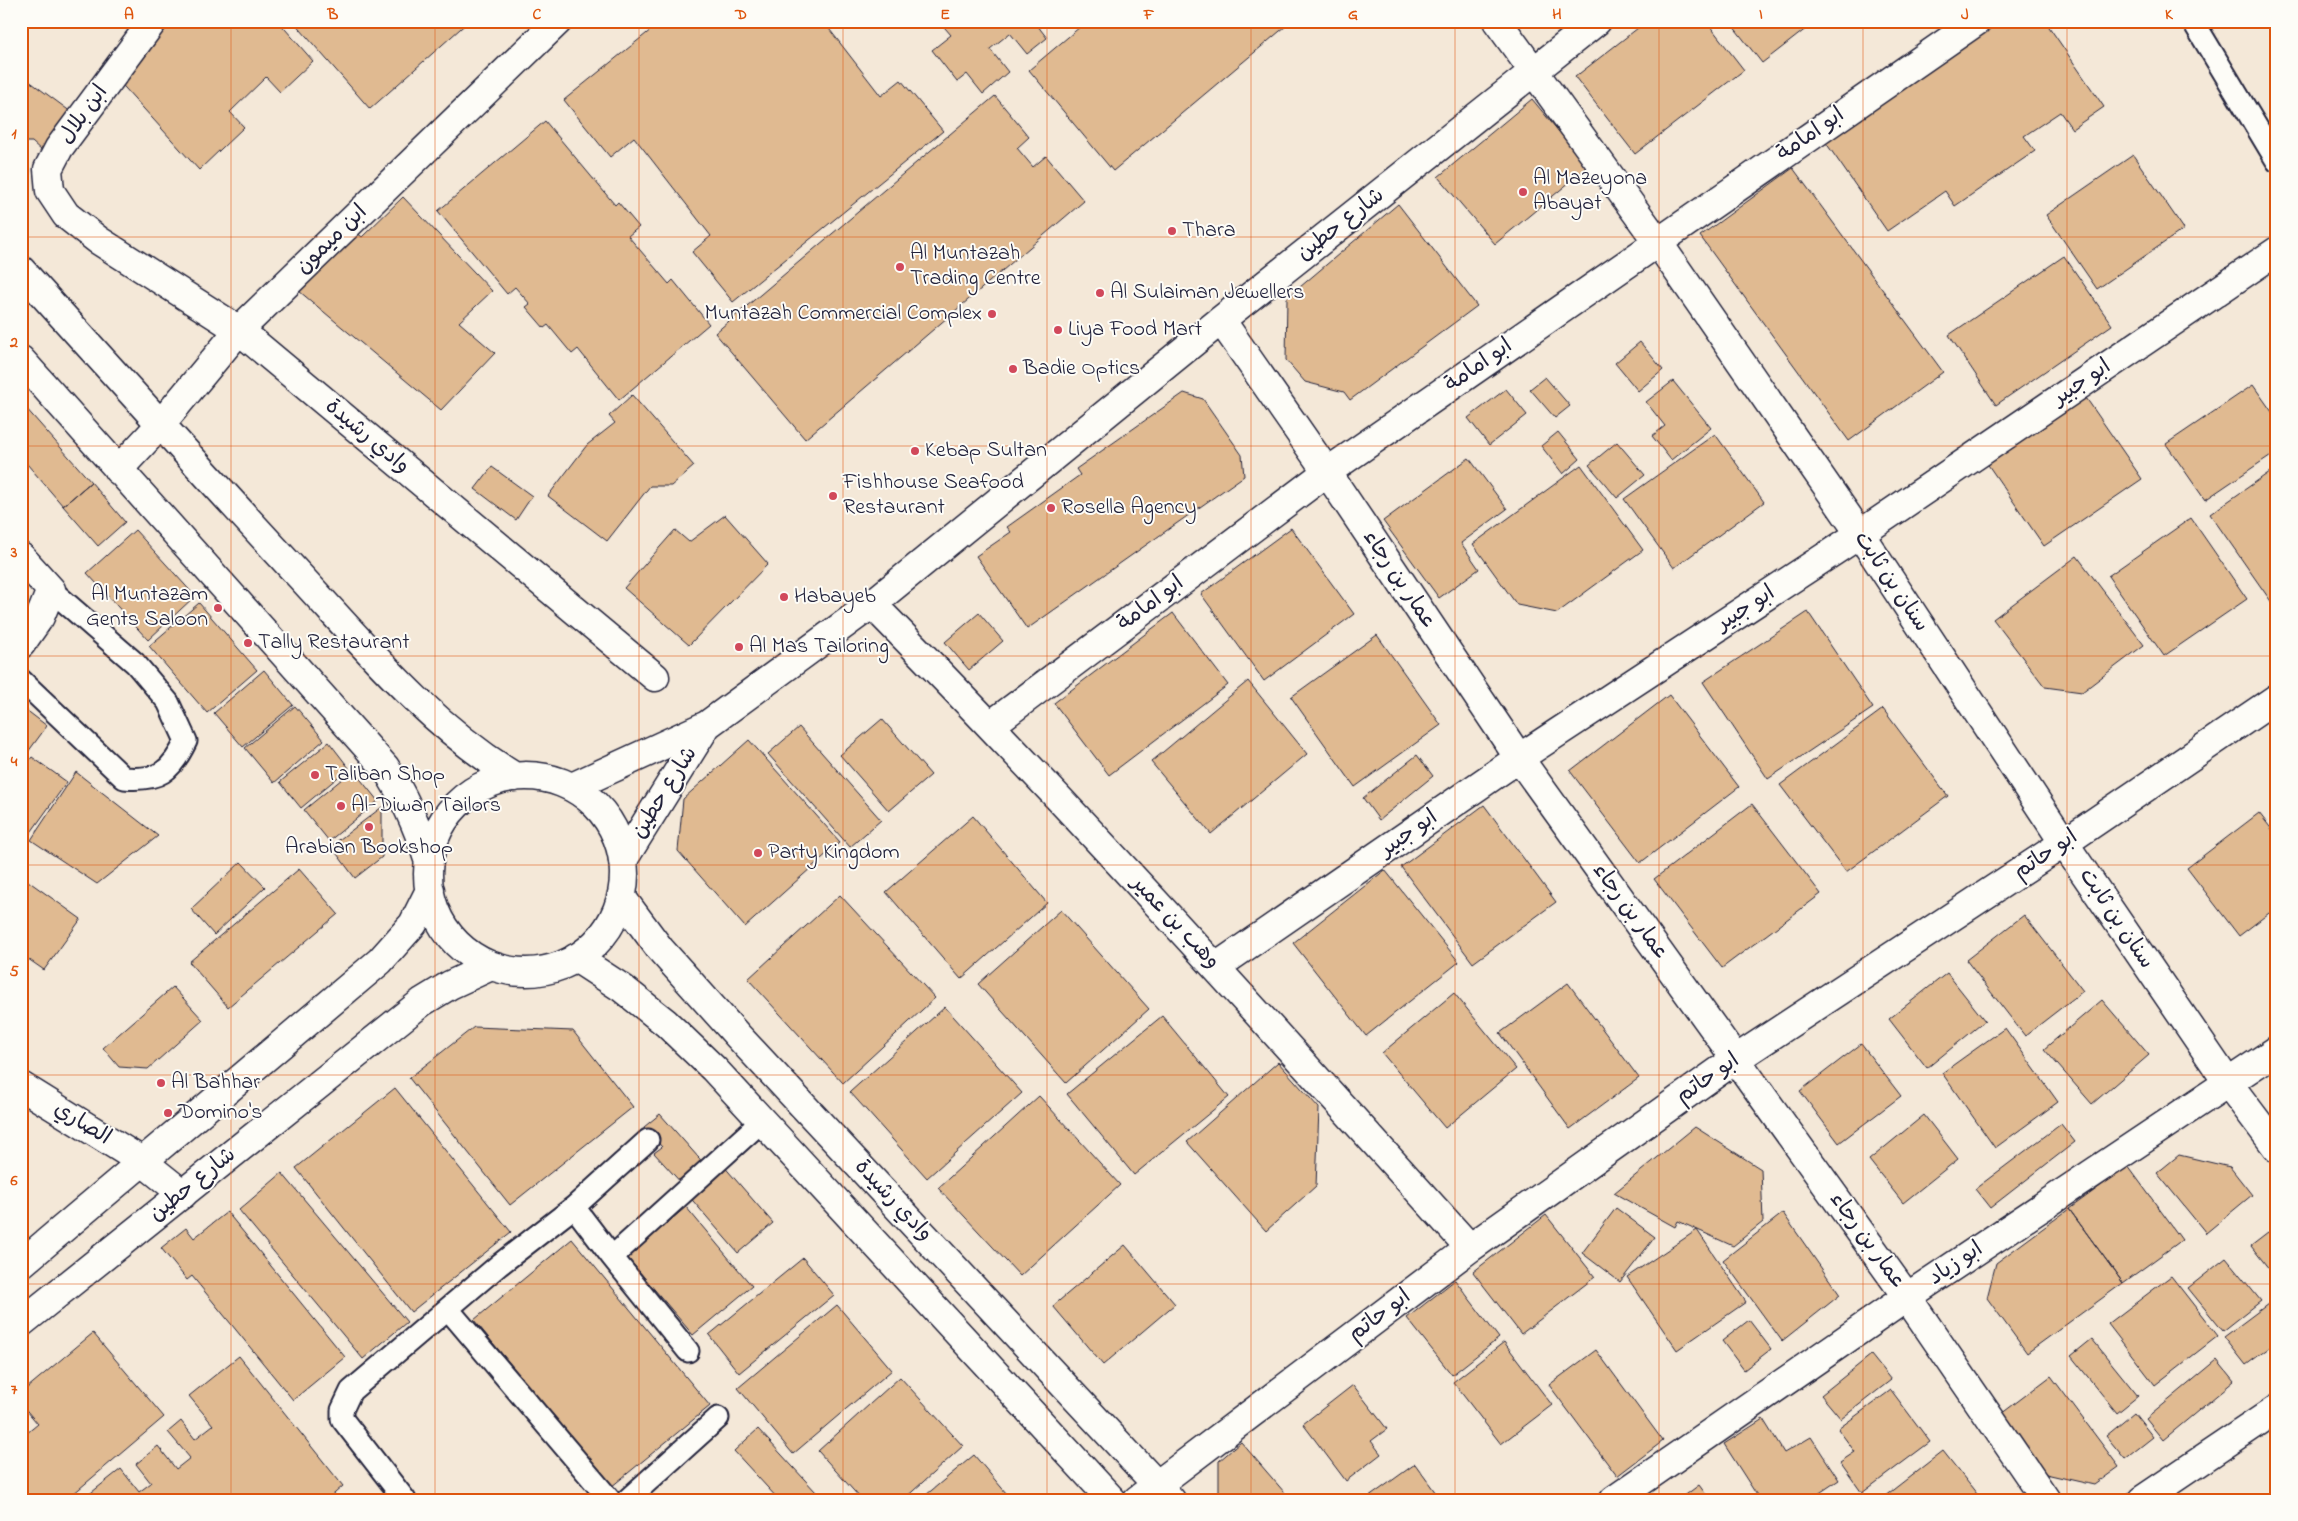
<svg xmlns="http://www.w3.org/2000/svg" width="2298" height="1521" viewBox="0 0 2298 1521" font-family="'Indie Flower','Playpen Sans Arabic',sans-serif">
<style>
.building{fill:#e0ba91;stroke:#22223b}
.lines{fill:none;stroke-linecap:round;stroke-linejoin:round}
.lane-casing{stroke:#22223b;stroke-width:25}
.street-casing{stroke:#22223b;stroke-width:31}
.secondary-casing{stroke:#22223b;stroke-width:31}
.lane{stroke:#fdfcf7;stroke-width:21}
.street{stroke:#fdfcf7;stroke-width:28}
.secondary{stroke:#fdfcf7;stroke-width:28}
.grid{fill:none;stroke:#de560e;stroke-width:1;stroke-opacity:0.55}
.poi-dot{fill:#d1495b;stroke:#fdfcf7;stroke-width:2}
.labels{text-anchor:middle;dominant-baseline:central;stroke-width:4;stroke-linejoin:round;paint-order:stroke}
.street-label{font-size:22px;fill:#22223b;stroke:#fdfcf7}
.poi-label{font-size:22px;fill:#22223b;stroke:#fdfcf7;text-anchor:start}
.neatline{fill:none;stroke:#de560e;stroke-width:2}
.grid-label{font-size:16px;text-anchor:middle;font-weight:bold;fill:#de560e}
</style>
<rect width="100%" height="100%" fill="#f4e8d8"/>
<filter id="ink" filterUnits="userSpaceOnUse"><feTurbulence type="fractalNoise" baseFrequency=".02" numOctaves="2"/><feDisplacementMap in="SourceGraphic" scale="10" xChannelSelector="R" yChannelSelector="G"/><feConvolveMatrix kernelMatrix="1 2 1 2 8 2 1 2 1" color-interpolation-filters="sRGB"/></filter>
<g filter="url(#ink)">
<path class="building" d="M163,21H278L313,61L280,92L266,77L230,112L244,127L199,170L116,78Z
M293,21H469L370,109Z
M662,21H823L881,96L901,80L943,131L733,302L692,252L711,236L634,137L610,157L564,100Z
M939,21H1034L1047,38L1027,54L1010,33L990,49L1008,72L983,94L967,74L957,82L932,50L951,35Z
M1087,21H1292L1113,171L1029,70Z
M1647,21H1706L1744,70L1635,154L1575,77Z
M1729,21H1816L1762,63Z
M1996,21H2045L2104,107L2072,129L2060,112L2024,136L2035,151L1955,206L1945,191L1887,231L1824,140Z
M21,75L71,112L42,151L32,142H21Z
M995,96L1029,137L1017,148L1033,167L1046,156L1084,201L805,439L715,333Z
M1532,99L1588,167L1495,244L1438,177Z
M545,121L615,205L618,202L639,227L628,236L669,284L673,280L709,324L619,400L578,349L572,354L548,325L544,328L526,307L530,304L515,287L507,294L438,211Z
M2133,155L2184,229L2097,289L2046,215Z
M1793,168L1943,372L1849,441L1700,236Z
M403,197L492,291L459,322L495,353L441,410L293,286L354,230L362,237Z
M1398,204L1477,306L1350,400L1344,392L1305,382L1286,360L1287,298Z
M2064,256L2112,325L1996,405L1949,335Z
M1640,342L1663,370L1638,391L1615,363Z
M1545,377L1570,406L1555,418L1530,389Z
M1673,381L1711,428L1671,460L1652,436L1665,426L1646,402Z
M2253,385L2277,419V451L2205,500L2166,444Z
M1506,389L1527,415L1489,445L1468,418Z
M2082,392L2142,479L2044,546L1984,459Z
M1184,393L1203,399L1242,455L1244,476L1027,629L976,556L1011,532L1007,527L1080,475L1076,469Z
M632,395L694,466L671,486H650L607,541L548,496L587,445L615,423L609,416Z
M25,407L91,482L63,506L21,457V410Z
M1558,432L1580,459L1563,474L1541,446Z
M1715,434L1764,502L1674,568L1624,499Z
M1617,442L1645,475L1617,498L1589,465Z
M1469,458L1507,509L1461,543L1479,569L1439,598L1383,521Z
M1581,465L1643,550L1557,613L1517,605L1473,544Z
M492,467L532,496L516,520L475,489Z
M2277,467V610L2210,514Z
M91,482L125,522L98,546L63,506Z
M725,515L768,564L689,645L624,588L675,530L689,542Z
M2191,518L2247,599L2164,656L2108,576Z
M1291,528L1354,614L1264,681L1201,594Z
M135,530L195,596L148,640L87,573Z
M2077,556L2144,645L2082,692L2045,687L1993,619Z
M199,603L257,670L207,713L149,646Z
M1808,612L1873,708L1768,779L1703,682Z
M979,613L1003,641L969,670L945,642Z
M1173,613L1228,685L1109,775L1054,703Z
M1377,635L1441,725L1355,787L1291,697Z
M264,670L293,705L243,747L214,713Z
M1248,681L1307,754L1211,834L1151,762Z
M1669,695L1739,787L1640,863L1570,771Z
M21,706L47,726L25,756L21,753Z
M295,706L324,740L274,783L245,748Z
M1883,709L1948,796L1846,872L1780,785Z
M882,719L931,775L889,811L840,755Z
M799,727L881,820L850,847L768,754Z
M749,740L840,842L745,927L678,851L683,799Z
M329,742L349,768L301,808L280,782Z
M1417,755L1433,776L1379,820L1363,798Z
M32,757L67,782L29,835L21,829V771Z
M353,770L378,801L329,841L304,810Z
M76,772L158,836L97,884L31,840Z
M1752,804L1821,894L1722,968L1654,879Z
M1484,805L1556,902L1473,963L1401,867Z
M382,807V857L355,878L331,846Z
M2259,813L2277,836V907L2239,936L2187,868Z
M973,816L1047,903L961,979L886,892Z
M241,862L265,887L214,935L191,909Z
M299,869L338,914L228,1007L189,962Z
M1385,870L1459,962L1366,1036L1293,943Z
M21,876L81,919L44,970L21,954Z
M840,895L935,998L843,1083L748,979Z
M1061,910L1149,1009L1066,1083L978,984Z
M2024,915L2083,991L2025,1036L1966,960Z
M1947,973L1985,1021L1927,1068L1889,1019Z
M1568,983L1639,1078L1570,1129L1500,1033Z
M173,987L203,1020L148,1069L119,1067L103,1048Z
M1454,993L1516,1069L1445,1128L1382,1053Z
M2102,1000L2149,1055L2092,1104L2044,1049Z
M945,1007L1022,1093L927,1178L850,1092Z
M1162,1016L1229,1097L1134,1175L1067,1094Z
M474,1027L573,1031L633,1107L510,1205L409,1078Z
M2005,1028L2058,1102L1995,1148L1942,1073Z
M1861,1044L1901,1096L1839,1143L1800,1091Z
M1278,1062L1319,1108L1316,1186L1266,1231L1187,1142Z
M395,1088L511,1232L411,1312L296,1168Z
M1039,1096L1120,1185L1020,1276L938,1188Z
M660,1114L706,1166L684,1186L654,1153L662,1147L644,1127Z
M1924,1115L1958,1159L1903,1203L1869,1160Z
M2061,1124L2075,1142L1990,1208L1975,1189Z
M1695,1127L1761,1169L1763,1222L1733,1246L1678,1221L1675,1227L1614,1193Z
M2179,1155L2230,1167L2252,1195L2206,1233L2157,1173Z
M722,1164L773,1223L738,1253L687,1194Z
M2128,1166L2182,1240L2123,1283L2069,1209Z
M282,1173L407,1322L363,1359L239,1210Z
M686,1207L752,1286L693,1335L627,1257Z
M1616,1208L1655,1237L1620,1282L1582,1253Z
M2069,1209L2123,1283L2027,1353L1987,1298L1996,1263Z
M227,1212L345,1357L293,1400L192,1276L187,1280L161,1248L186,1228L194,1238Z
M1783,1213L1840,1295L1782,1341L1723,1260Z
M1546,1215L1595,1277L1521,1334L1473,1272Z
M2277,1226V1279L2251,1246Z
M1697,1230L1746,1302L1677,1350L1627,1277Z
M572,1239L710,1406L611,1487L474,1320Z
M1125,1245L1175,1304L1103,1365L1053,1306Z
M803,1258L834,1295L739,1373L709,1335Z
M2226,1258L2261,1301L2223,1331L2188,1288Z
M2171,1276L2218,1336L2155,1385L2108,1324Z
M1455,1280L1499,1338L1452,1375L1407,1318Z
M2268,1304L2277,1316V1342L2246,1365L2224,1337Z
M837,1305L892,1370L793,1454L738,1388Z
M1749,1320L1771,1349L1744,1370L1722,1341Z
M93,1333L164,1417L66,1500H21V1438L38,1424L21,1404V1393Z
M2092,1339L2138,1396L2117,1413L2071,1356Z
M1504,1342L1552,1405L1501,1444L1453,1382Z
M1596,1350L1663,1441L1617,1476L1549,1385Z
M1871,1355L1891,1380L1841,1419L1821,1395Z
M239,1356L343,1486L327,1500H82L121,1469L139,1492L151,1483L136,1464L158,1446L176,1469L190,1458L168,1432L181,1421L195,1439L213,1425L189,1396Z
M2217,1360L2234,1381L2163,1440L2146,1419Z
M2051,1376L2119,1467L2094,1485L2046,1474L2001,1414Z
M900,1377L963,1446L903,1500H862L818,1451Z
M1353,1385L1387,1429L1371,1441L1381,1454L1346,1481L1303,1424Z
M1891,1390L1930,1442L1862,1493L1840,1462L1855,1452L1838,1429Z
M2134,1413L2153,1437L2125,1459L2106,1436Z
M1763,1419L1784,1453L1811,1437L1839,1480L1809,1500H1760L1724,1444Z
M758,1429L816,1492L808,1500H779L734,1451Z
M1241,1442L1291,1500H1219V1461Z
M1943,1451L1977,1494V1500H1880Z
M974,1455L1012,1500H920Z
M1415,1464L1441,1500H1365Z
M1699,1485L1710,1500H1679Z"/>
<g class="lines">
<defs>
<path id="lane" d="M2193,21L2277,161
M21,680L124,778C159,781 171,772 186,741L168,702L135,663L51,590
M574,1207L648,1140
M612,1257L688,1351
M448,1309L610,1500
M405,1500L342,1419V1410L351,1391L499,1265L574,1207L612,1257L763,1120
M627,1500L718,1418"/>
<path id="street" d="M153,21L59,148L48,169L50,191L66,215L98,240L239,330L655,677
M1497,21L1657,241L1860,534L2064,843L2228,1083L2277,1148
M1221,320L1327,472L1519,758L1907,1297L2046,1500
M118,470L160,425L239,330L558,21
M21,557L51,590L40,617L21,644
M872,604C1078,813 1274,1031 1470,1248
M991,725L1327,472L1977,21
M572,787L707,725L872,604L1221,320L1597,21
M623,860L707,725
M622,898L660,949L738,1036L1171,1500
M576,958L622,988L666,1023L714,1069L1112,1500
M1216,967L1519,758L1860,534L2277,251
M21,1086L143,1162L183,1194
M1137,1500L1470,1248L1736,1059L2064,843L2277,698
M1614,1500L1907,1297L2277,1050
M2142,1500L2277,1409"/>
<path id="secondary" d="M21,270C112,371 203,472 295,571C366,647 426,722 515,777
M21,360L385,767C405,797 418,828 429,862
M428 874a98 98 0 1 1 196 0a98 98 0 1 1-196 0Z
M21,1264L380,961L413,924L430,890
M21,1323L422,1002L450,985L491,966"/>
</defs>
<use href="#lane" class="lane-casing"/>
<use href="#street" class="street-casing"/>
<use href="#secondary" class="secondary-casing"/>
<use href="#lane" class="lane"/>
<use href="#street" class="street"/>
<use href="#secondary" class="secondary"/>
</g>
</g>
<path class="grid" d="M231,21V1500M435,21V1500M639,21V1500M843,21V1500M1047,21V1500M1251,21V1500M1455,21V1500M1659,21V1500M1863,21V1500M2067,21V1500M21,237H2277M21,446H2277M21,656H2277M21,865H2277M21,1075H2277M21,1284H2277"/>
<g class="poi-dot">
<circle cx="1523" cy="192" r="5"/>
<circle cx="1172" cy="231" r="5"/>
<circle cx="900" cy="267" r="5"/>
<circle cx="1100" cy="293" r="5"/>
<circle cx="992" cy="314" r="5"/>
<circle cx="1058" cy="330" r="5"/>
<circle cx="1013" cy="369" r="5"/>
<circle cx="915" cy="451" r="5"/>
<circle cx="833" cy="496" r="5"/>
<circle cx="1051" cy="508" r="5"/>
<circle cx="784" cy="597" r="5"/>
<circle cx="218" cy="608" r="5"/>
<circle cx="248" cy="643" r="5"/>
<circle cx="739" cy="647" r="5"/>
<circle cx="315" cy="775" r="5"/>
<circle cx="341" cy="806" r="5"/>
<circle cx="369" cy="827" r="5"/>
<circle cx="758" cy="853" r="5"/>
<circle cx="161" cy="1083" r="5"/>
<circle cx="168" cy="1113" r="5"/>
</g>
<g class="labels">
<g class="street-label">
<text transform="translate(84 115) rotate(-54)">ابن بلال</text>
<text transform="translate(1811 135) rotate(-35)">ابو امامة</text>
<text transform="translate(1341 225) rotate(-38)">شارع حطين</text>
<text transform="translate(332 240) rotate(-44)">ابن ميمون</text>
<text transform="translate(1479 366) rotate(-35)">ابو امامة</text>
<text transform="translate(2082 383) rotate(-34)">ابو جبير</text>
<text transform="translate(367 437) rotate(40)">وادي رشيدة</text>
<text transform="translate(1399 580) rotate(56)">عمار بن رجاء</text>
<text transform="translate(1891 582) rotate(56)">سنان بن ثابت</text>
<text transform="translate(1151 604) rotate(-37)">ابو امامة</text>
<text transform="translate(1746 609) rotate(-33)">ابو جبير</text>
<text transform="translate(665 793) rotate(-58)">شارع حطين</text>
<text transform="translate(1409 834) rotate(-35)">ابو جبير</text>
<text transform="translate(2046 855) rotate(-34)">ابو حاتم</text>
<text transform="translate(1630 912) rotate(54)">عمار بن رجاء</text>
<text transform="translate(2116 919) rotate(56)">سنان بن ثابت</text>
<text transform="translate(1175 923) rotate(47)">وهب بن عمير</text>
<text transform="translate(1708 1079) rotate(-35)">ابو حاتم</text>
<text transform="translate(82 1124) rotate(32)">الصاري</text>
<text transform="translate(193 1185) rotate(-39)">شارع حطين</text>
<text transform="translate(893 1201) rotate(47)">وادي رشيدة</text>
<text transform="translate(1867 1241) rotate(54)">عمار بن رجاء</text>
<text transform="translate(1956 1264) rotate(-34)">ابو زياد</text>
<text transform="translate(1380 1316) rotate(-37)">ابو حاتم</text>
</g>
<g class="poi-label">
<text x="1533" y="179">Al Mazeyona<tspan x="1533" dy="25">Abayat</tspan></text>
<text x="1182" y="231">Thara</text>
<text x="910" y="254">Al Muntazah<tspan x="910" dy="25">Trading Centre</tspan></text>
<text x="1110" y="293">Al Sulaiman Jewellers</text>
<text x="982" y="314" text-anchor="end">Muntazah Commercial Complex</text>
<text x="1068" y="330">Liya Food Mart</text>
<text x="1023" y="369">Badie Optics</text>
<text x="925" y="451">Kebap Sultan</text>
<text x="843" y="483">Fishhouse Seafood<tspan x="843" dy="25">Restaurant</tspan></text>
<text x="1061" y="508">Rosella Agency</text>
<text x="208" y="595" text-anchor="end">Al Muntazam<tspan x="208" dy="25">Gents Saloon</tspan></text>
<text x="794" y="597">Habayeb</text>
<text x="258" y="643">Tally Restaurant</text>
<text x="749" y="647">Al Mas Tailoring</text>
<text x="325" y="775">Taliban Shop</text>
<text x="351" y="806">Al-Diwan Tailors</text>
<text x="369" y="848" text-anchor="middle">Arabian Bookshop</text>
<text x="768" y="853">Party Kingdom</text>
<text x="171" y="1083">Al Bahhar</text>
<text x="178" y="1113">Domino's</text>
</g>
</g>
<rect width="2298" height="1521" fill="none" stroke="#fdfcf7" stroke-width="55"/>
<rect x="28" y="28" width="2242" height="1466" class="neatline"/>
<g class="grid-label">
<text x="129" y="19">A</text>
<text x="333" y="19">B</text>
<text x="537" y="19">C</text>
<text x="741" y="19">D</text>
<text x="945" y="19">E</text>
<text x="1149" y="19">F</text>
<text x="1353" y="19">G</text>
<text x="1557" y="19">H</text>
<text x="1761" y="19">I</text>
<text x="1965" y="19">J</text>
<text x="2169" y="19">K</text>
<text x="14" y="138">1</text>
<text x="14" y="347">2</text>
<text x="14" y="557">3</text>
<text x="14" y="766">4</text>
<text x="14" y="976">5</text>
<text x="14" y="1185">6</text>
<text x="14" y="1394">7</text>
</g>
</svg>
